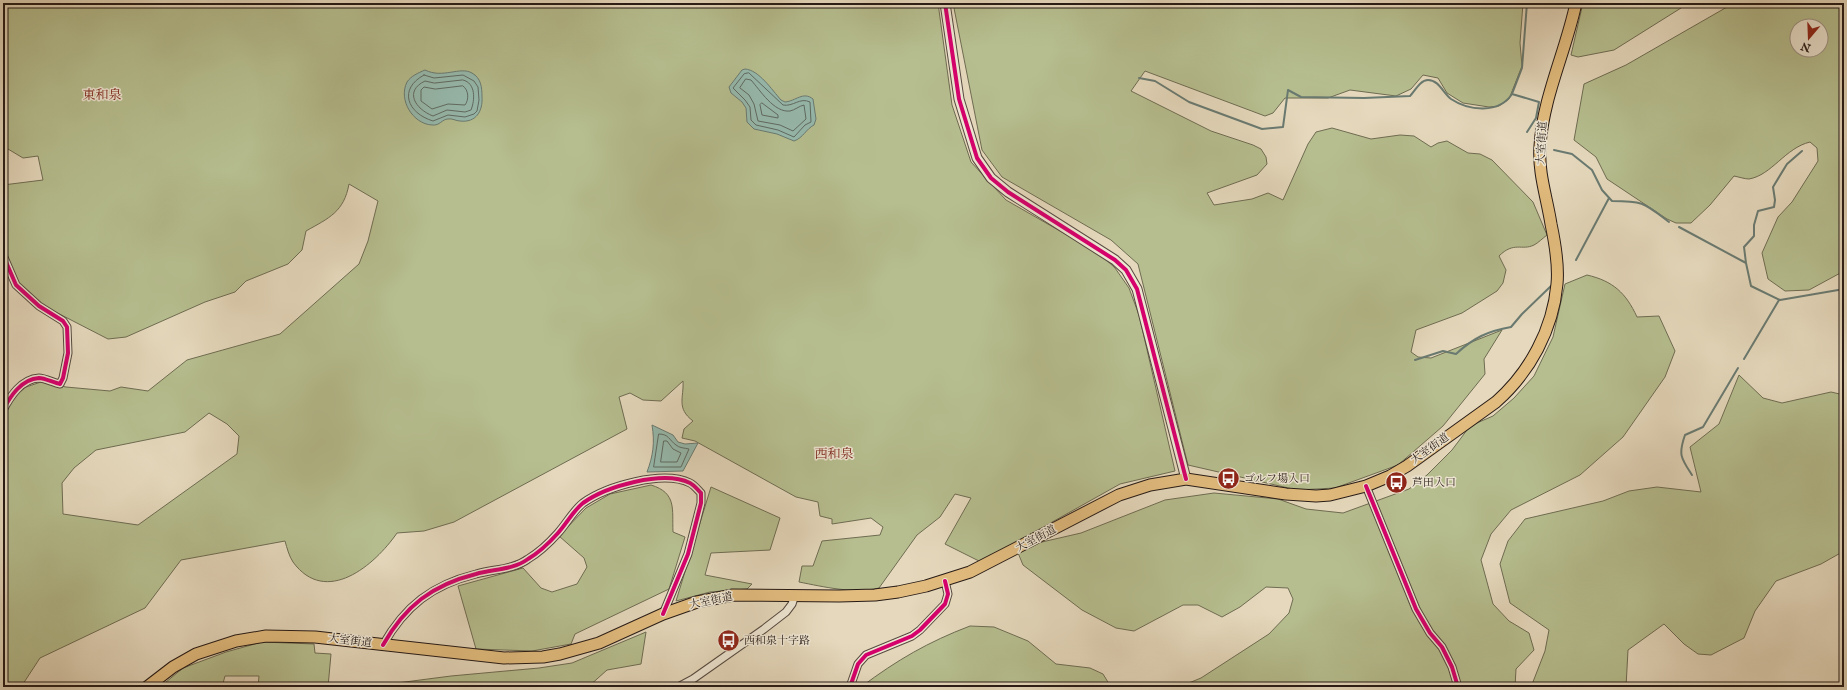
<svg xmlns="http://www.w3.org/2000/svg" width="1847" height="690" viewBox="0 0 1847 690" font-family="'IM FELL English','Noto Serif JP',serif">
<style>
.green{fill:#b6be8f;stroke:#6e6c52;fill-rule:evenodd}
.water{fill:#96baae;stroke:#697a71}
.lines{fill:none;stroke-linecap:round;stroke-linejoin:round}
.shore{stroke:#5e6a62;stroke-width:1}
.stream{stroke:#697a71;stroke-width:2}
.minor-casing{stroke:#564a40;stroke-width:9}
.tertiary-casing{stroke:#564a40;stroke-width:11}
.primary-casing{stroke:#261a16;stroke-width:13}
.minor{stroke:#eee6d3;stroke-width:7}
.tertiary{stroke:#eee6d3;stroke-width:9}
.primary{stroke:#e2bc7e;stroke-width:11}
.cycleway-casing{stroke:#eee6d3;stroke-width:6}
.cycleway{stroke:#d6006c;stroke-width:4}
.labels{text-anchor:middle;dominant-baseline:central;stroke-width:3;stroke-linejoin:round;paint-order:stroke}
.street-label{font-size:11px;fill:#261a16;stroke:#eee6d3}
.poi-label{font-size:11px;fill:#261a16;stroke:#eee6d3;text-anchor:start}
.quarter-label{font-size:13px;fill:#7a1f14;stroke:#eee6d3}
</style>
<rect width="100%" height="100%" fill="#e5d8bc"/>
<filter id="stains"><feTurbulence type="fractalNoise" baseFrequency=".005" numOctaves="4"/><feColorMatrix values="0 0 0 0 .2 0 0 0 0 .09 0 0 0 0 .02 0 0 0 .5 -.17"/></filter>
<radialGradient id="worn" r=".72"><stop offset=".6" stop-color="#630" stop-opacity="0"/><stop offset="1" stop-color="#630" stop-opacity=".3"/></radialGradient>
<path class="green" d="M3,3H938L952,105L971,162L1006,200L1100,254L1115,268L1129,288L1139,315L1175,471L1120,484L981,562L945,544L971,498L955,494L940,517L917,535L879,588C853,594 825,587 799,582L802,566H813L822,541L880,535L883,527L871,518L832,524V519L820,516L818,502L796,497L695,441L682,438L684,429L693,421C676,408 684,398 683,381L661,401L643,400L630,393L619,397L627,429L454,522L424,531L397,533C375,565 326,607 293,562C289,556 287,548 285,541L181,560L145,608L40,658L21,687H3V418L14,396L23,388L41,382L66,387L110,391L121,387L148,391L187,360L280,334L359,264L368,241L378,201L349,184C344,212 329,218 306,231L302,250L288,264L246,281L235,292L205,302L126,337L108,339L40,304L17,281L3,248V185L43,180L38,156L23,158L3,146ZM209,413L227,424L239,436L237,454L138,525L63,514L62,483L74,468L96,450L185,432Z
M953,3H1523L1520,43L1522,66L1509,99L1499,106L1489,107L1463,103L1447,93L1438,78L1423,75L1411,89L1396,96L1350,90L1328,98H1285L1273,113L1265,116L1145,71L1131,91L1211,131L1253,145L1261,149L1266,157L1267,164L1257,175L1207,193L1214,205L1252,199L1268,193L1283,200L1308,144L1316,132L1332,128L1371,139L1400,135L1414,136L1431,147L1438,143L1447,141L1468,153L1480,154L1492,160L1533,202L1547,235C1543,238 1538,243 1534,245C1522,251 1514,241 1499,256L1506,270L1503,283L1497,291L1462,313L1416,330L1411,352L1418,357L1431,358L1502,330L1484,359L1485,374L1443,426L1398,465L1335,488L1297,490L1188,465L1138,264L1111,240L1002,177L982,150Z
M1583,3H1689L1614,50L1578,57L1571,55Z
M1734,3H1844V271L1809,290L1785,291L1768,279L1762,253L1778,217L1792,202L1818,161L1817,148L1810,142C1785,148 1772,175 1749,179C1745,179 1739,177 1734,176L1710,205L1691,223H1676L1667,219L1607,179L1596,157L1574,140L1584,84L1626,65ZM1797,26H1821V50H1797Z
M1587,275C1613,281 1626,293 1637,317L1659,316L1675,351L1665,377L1623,437L1580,475L1511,510L1491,534L1481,560L1493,604L1509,621L1529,633L1534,650L1516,669L1515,687H1179L1201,678L1269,634L1289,613L1293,599L1288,588L1266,587L1240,607L1222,617L1198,605H1183L1134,631L1116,628L1082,610L1023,565L1016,548L1081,533L1165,500L1214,493L1278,499L1306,509L1343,513L1409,489L1427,475L1452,450L1470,426L1493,416L1514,398L1534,376L1553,337L1565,284Z
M1739,375L1763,398L1782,403L1831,392L1844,395V551L1821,564L1776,581L1755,611L1744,638L1711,655L1698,654L1684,644L1664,624L1628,650L1626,687H1531L1545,651L1549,630L1510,603L1500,564L1508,541L1525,519L1603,501L1629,491L1657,487L1701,492L1690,447L1719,424Z
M651,485C677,493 672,509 673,532L685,537L669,589L575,634L571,644L532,651L476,649L458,586L523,568L541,588L552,592L577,584L587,567L584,558L559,536L586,508L610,494Z
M711,487L780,518L770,550L711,553L705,575L752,584L747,589L710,592L676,601Z
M970,626L994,627L1028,641L1056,664L1090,668L1103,674L1111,687H861C897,660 928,642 970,626Z
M646,632L641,664L607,670L588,687H392L397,683L451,676L539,668L572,663Z
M262,642L314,644L315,653L331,654L328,687H258L259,676H225L222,687H160L183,668L226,652Z"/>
<path class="water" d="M745,69C759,70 772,90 781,100L785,102C796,101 803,91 813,99L816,119L814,125C806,129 803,138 794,141L777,134L754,129L747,122L746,108L742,102L731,93L729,87L742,70Z
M425,70C443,79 460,66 472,73C481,78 482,87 482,97C483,111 476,123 460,121C456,121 452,118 448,119C442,119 440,126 432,125C413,124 398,100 407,82C411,76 418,73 425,70Z
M652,425L673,435L678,442L685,444L698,443L683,471L647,472C653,456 655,443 652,425Z"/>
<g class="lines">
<path class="shore" d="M749,73L783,105C793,107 800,97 810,102L811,122L805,125L794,137L778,130L756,125L751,120L750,107L745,100L733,88L744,74Z
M424,75L434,78L463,75L474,81L478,87L479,100L477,111L474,114L465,117L448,115L433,121C407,113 398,89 424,75Z
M746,79L751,80C760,90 774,113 790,111C795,110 799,106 804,105L806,119L793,131L780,125L758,121L754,104L749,95L740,88Z
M463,80C476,83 475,100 471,110L465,112L447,110L433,116C415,109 404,91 425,81L434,83Z
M463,86C469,90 469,100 465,105L448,104L432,109L421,101V90L424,87L435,89Z
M762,103L778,115V118L762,115L760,105Z
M659,434C669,434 669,440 676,445C679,448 685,448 689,449L681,467H654Z
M664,441H667L673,449L681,453L677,462H661Z"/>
<path class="stream" d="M1139,78L1155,81L1189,102L1262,129L1283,127L1288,90L1301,97L1364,98L1410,96C1415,91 1420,80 1428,80C1439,80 1443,93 1451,99C1469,111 1499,114 1512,94L1539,102L1536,118L1527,132
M1512,94L1522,68L1527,3
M1554,150L1572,154L1592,170L1602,190L1612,201C1644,201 1644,203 1669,222
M1679,227L1746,263L1751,286L1780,300L1844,289
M1576,260L1609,198
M1746,263L1744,247L1754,236V225L1758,211L1774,207L1775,200L1773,187L1787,164L1802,151
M1744,359L1779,300
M1415,360L1443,351L1456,354C1473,338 1488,331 1511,327L1522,314L1551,286
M1692,475C1681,458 1678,455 1685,435L1703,427L1738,368"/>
<defs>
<path id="minor" d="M3,255L16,285L39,306L63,321L67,327L68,353L63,378L60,384C54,383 45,378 39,378C21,379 10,397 3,410
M1366,486L1416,609L1430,633L1442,647L1452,667L1458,687
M383,645C405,606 432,585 476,574C493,569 513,570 528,559C538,553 550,542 558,533C567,523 573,511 583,503C607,486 663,470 690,483C694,485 698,490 701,493V503L688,554L663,614
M678,687L693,679L764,629L786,612L792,604L795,595
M850,687L858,664L866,655L912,636L920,630L945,604L948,594L945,581"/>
<path id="tertiary" d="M945,3L959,99L977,158L991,178L1008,192L1115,260L1126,270L1137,289L1186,479"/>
<path id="primary" d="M147,687L173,667L196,654L236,641L266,636L315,637L504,658L543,657L560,654L599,643L663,614L697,602L733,595L839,596L875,595L898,592L926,586L970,572L1119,495L1150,485L1186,479L1286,494L1316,496L1330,495L1366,486L1390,476L1407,466L1496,402C1530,372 1553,329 1557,284C1559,264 1555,243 1551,224C1547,198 1538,173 1540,146C1543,97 1566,51 1576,3"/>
</defs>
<use href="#minor" class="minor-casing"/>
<use href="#tertiary" class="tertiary-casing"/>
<use href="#primary" class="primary-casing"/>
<use href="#minor" class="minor"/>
<use href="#tertiary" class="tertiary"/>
<use href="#primary" class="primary"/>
<defs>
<path id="cycleway" d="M945,3L959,99L977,158L991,178L1008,192L1115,260L1126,270L1137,289L1186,479
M3,255L16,285L39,306L63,321L67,327L68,353L63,378L60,384C54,383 45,378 39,378C21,379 10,397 3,410
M1366,486L1416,609L1430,633L1442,647L1452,667L1458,687
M383,645C405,606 432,585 476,574C493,569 513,570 528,559C538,553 550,542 558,533C567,523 573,511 583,503C607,486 663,470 690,483C694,485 698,490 701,493V503L688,554L663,614
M850,687L858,664L866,655L912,636L920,630L945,604L948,594L945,581"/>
</defs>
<use href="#cycleway" class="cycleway-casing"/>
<use href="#cycleway" class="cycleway"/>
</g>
<defs>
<symbol id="bus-disc" viewBox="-11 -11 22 22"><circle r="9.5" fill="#8f2418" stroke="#eee6d3"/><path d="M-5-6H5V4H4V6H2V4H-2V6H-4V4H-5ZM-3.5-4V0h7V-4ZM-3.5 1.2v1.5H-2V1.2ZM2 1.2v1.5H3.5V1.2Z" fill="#fff"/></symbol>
</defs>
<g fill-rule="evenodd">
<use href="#bus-disc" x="1216" y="466" width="25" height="25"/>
<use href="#bus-disc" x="1384" y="470" width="25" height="25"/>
<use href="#bus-disc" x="716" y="628" width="25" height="25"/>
</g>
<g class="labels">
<g class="street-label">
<text transform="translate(1542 143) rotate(-87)">大室街道</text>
<text transform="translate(1430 449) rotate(-36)">大室街道</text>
<text transform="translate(1036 539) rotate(-28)">大室街道</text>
<text transform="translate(711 601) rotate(-12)">大室街道</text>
<text transform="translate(350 641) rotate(7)">大室街道</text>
</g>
<g class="poi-label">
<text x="1244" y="479">ゴルフ場入口</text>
<text x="1412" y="483">芦田入口</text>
<text x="744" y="641">西和泉十字路</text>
</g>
<g class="quarter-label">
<text x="102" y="95">東和泉</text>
<text x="834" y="454">西和泉</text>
</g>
</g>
<rect width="1847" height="690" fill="none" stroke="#e5d8bc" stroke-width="16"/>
<rect x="4" y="4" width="1839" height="682" fill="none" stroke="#261a16" stroke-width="2"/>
<rect x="8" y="8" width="1831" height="674" fill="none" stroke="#261a16"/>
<g transform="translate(1809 38) rotate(199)"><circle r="19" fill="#eee6d3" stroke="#9e9487"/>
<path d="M0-3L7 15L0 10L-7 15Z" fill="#8f2418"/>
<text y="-6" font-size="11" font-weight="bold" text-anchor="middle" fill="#261a16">N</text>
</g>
<rect width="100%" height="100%" filter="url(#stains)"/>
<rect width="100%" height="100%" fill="url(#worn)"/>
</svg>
